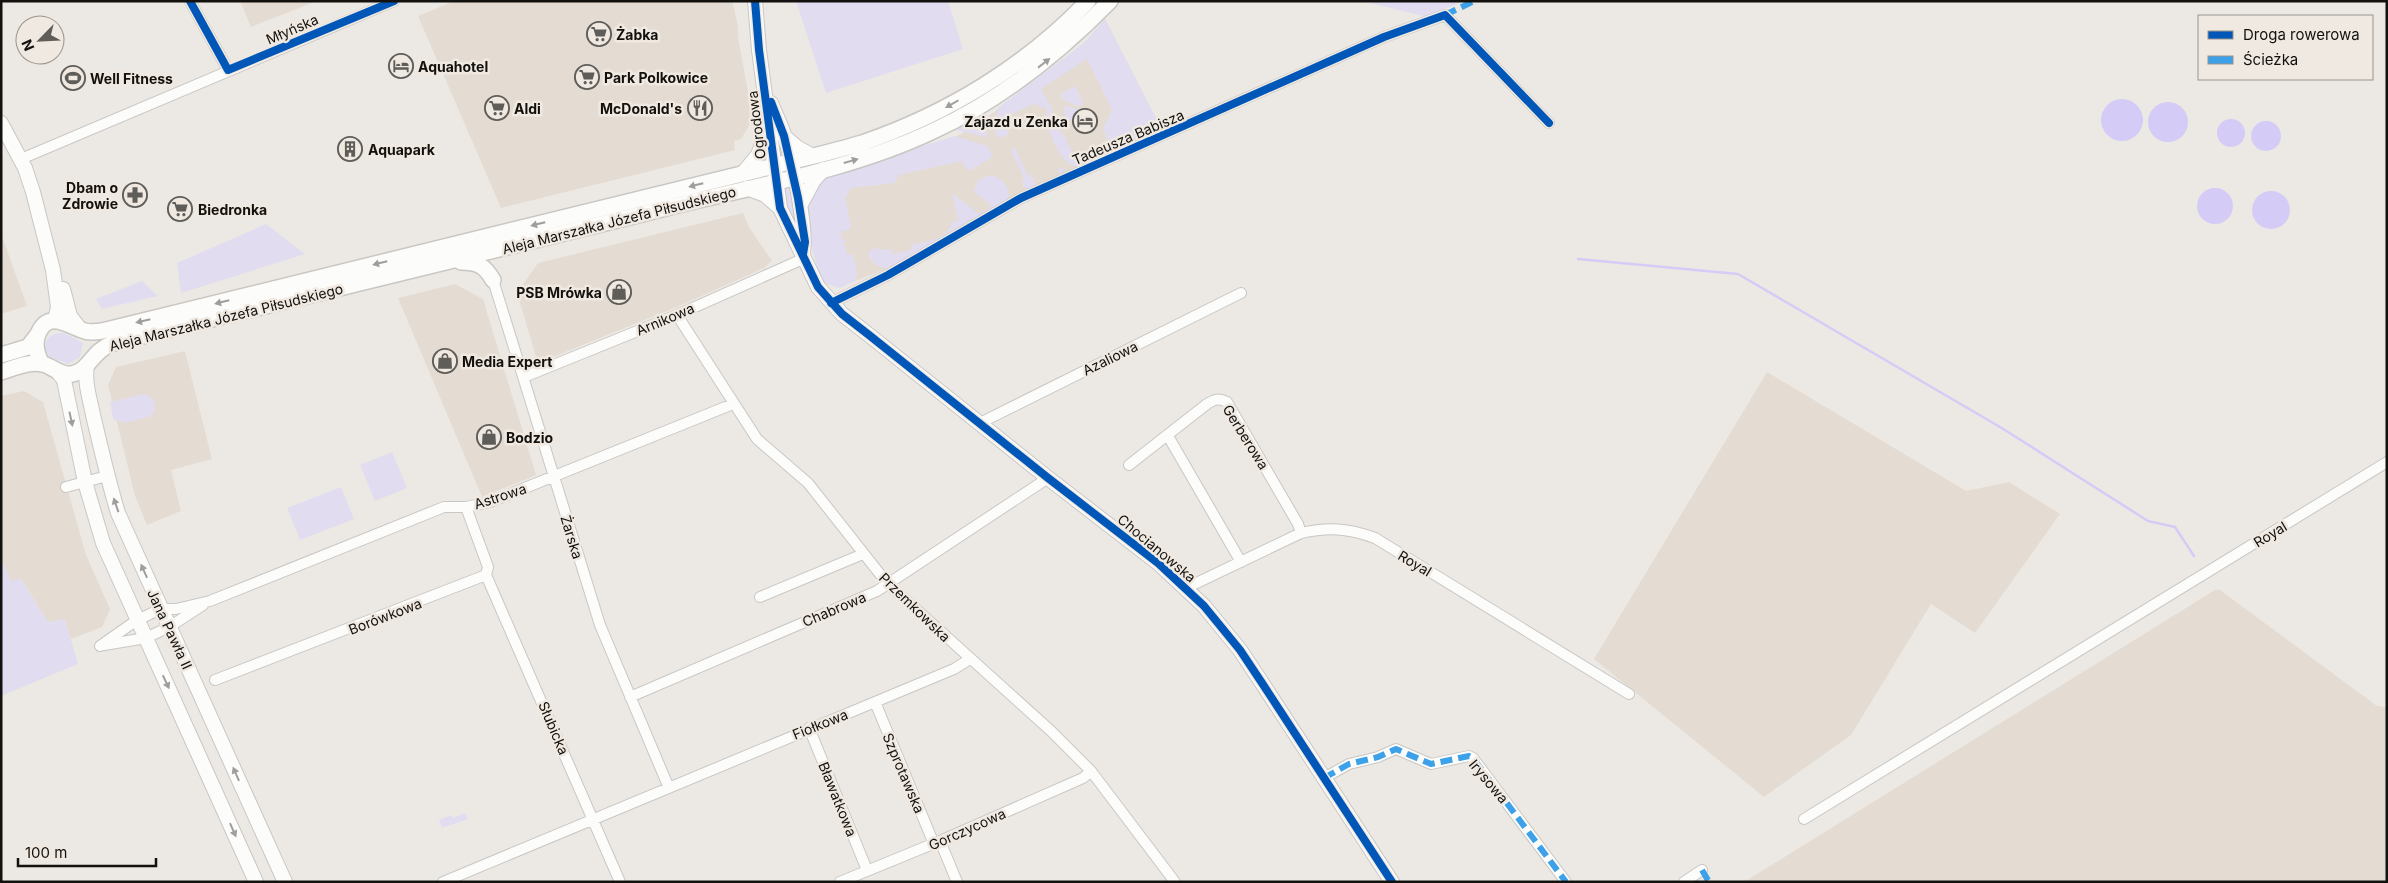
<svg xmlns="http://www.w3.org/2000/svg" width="2388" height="883" viewBox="0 0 2388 883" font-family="Inter,sans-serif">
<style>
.built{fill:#e4dcd2}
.green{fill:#e1dcf0}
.water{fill:#d4ccf6}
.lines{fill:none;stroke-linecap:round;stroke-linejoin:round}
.stream{stroke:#d4ccf6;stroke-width:2.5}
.minor-casing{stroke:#c9c7c4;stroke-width:12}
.tertiary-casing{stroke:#c9c7c4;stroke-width:16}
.secondary-casing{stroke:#c9c7c4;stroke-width:18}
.minor{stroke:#fcfcfb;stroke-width:10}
.tertiary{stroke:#fcfcfb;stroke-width:14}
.secondary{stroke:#fcfcfb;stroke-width:15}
.quiet{stroke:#3da1e9;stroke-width:6;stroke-dasharray:12 6;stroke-linecap:butt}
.cycleway-casing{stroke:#f0e9e1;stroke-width:11}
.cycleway{stroke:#0057b8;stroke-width:8}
.oneway{fill:#9f9e9c}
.labels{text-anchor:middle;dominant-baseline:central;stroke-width:5;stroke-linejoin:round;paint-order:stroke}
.street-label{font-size:14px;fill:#13110e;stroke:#f0e9e1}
.poi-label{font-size:14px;font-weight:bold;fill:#13110e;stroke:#f0e9e1;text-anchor:start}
</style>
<rect width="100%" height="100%" fill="#ece9e4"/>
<path class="built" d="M240,1H317L251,27Z
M454,1H732L738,25V37L750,103L749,126L741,139L734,141L735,150L501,208L418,16Z
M1105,19L1161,128L1070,173L1006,200L889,268L855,281L844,282L831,234L843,175L941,145L978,124L1083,44Z
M743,213L749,227L772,261L764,268L677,307L538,363L517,293L538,263Z
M1,233L27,306L1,314Z
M455,284L483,299L536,475L482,497L398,298Z
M185,351L212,459L171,470L181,511L147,525L135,496L108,385L116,367Z
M1767,372L1966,491L2009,482L2060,514L1975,633L1931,604L1851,735L1764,797L1594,659Z
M24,391L43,402L86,555L110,609L102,627L71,639L65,620L48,622L21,579L11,582L1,559V396Z
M2215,590H2220L2377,706L2387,707V882H1744Z"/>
<path class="green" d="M796,1H948L963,49L826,93Z
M1370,1H1463L1427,17L1370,3Z
M1105,19L1161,128L1112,150L1103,129L1112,110L1087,59L1041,89L1052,108L1053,123L1065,137L1078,166C1059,167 1050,131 1044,117L1048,113L1045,107L1040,108L1037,103L1009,115L1011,121L1005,119L1002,127L1009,130L1008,134L1003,138L997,136L993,123L999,107L1083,44Z
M1075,86L1083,102L1079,107L1062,99L1061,94Z
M1064,105L1078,110L1073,115L1074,119L1065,122Z
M988,108L985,120L987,137L951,129Z
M954,136L987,146L992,154L991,158L971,170L966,169L961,161L899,175L894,183L851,188L845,198L851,226L850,229L841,232L842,239L849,241L844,242L847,255L852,254C855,265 860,269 855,281L840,288L824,283C815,267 804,220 809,203C811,192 818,185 825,177Z
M1015,147L1027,174L1032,176L1036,186L1060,176L1058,168H1062L1064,175L1032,190H1027L1022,184L1024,178L1011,150Z
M991,175C1002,178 1008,184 1009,196L1006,200L889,268C880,269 868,262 869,252L874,248L884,250L892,249L893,254L911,250V245C924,242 943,240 951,227L950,223L958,220L952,193L979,214L992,206L974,192L978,180Z
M785,187L791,191L796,227L785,205Z
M266,224L305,254L181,293L177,263Z
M142,281L158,296L102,309L96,299Z
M64,333L83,343L80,357L68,364L45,355C43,341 49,332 64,333Z
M144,394C155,396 158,407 151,416L125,423L113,419L110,402Z
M392,452L407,488L375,501L360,465Z
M341,487L354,519L300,540L287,508Z
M1,559L11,581L21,579L48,622L65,619L78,664L1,696Z
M465,813L468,819L442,828L439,820L451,815L453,818Z"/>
<path class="water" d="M2101 120a21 21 0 1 1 42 0a21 21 0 1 1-42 0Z
M2148 122a20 20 0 1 1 40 0a20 20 0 1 1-40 0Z
M2217 133a14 14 0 1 1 28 0a14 14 0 1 1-28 0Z
M2251 136a15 15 0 1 1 30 0a15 15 0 1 1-30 0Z
M2197 206a18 18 0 1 1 36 0a18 18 0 1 1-36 0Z
M2252 210a19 19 0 1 1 38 0a19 19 0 1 1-38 0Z"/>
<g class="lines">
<path class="stream" d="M1578,259L1738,274L2000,427L2148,521L2175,527L2194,556"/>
<defs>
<path id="minor" d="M190,1L228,70
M21,159L394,1
M493,280L600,625L669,788
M831,303L888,275L1021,198L1384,37L1445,15L1549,123
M677,315L757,439L808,483L887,583L1051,731L1091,771L1175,882
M524,377L677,315L805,258
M981,425L986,420L1241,293
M1168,436L1241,562
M1129,465L1207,404C1215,399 1219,398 1227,402L1298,524L1301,533
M66,487L107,476
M486,575L620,882
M1186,588L1301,533C1328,527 1348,528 1375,538L1629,694
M760,597L863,554
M104,645L146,638L169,627L203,605
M100,646L137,620L161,609H176L210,601L444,507H466L490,502L733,404
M215,680L486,575L488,567L466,507
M630,697L877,591L1048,478
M875,702L934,844
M809,728L867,870
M1324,778L1349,764L1378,757L1396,749L1431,764L1469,756L1473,758L1566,882
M1804,819L2387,462
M940,841L957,882
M443,882L875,702L954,669L970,659
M840,882L940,841L1083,778L1091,771
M1684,882L1702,870"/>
<path id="tertiary" d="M755,1L759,50L780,208L818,287L842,314L869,335L1048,478L1158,563L1204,606L1240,650L1262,683L1392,882
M771,103C775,114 781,124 784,135C793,161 807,228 803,254
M1,123L25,168L33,192L53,270L58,307L55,321
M784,136L798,148L813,156
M743,173L758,155L767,131
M747,188L765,195L780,208
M800,206L814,180L824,169
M63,289L70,316L80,329
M87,365C84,382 90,399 93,415C101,448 108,480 118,513L285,882
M58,372L64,380L85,482L103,543L256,882"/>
<path id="secondary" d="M461,262C478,262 485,266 493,280
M1,355L28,347L38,334
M42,364C37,355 34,344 38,334C48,310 67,325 82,330C88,333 95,332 102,331L774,166C803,158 833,152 862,143C947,114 1026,66 1088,1
M1,372C14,368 29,361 43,364C54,367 60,376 72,374C89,371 92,351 111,344C297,297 484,254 670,207C758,185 851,170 933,131C1001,100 1058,54 1110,1"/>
</defs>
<use href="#minor" class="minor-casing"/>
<use href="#tertiary" class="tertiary-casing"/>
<use href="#secondary" class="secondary-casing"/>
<use href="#minor" class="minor"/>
<use href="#tertiary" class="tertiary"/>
<use href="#secondary" class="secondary"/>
<path class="quiet" d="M1445,15L1474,1
M1324,778L1349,764L1378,757L1396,749L1431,764L1469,756L1473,758L1566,882
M1702,870L1709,882"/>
<defs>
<path id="cycleway" d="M190,1L228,70L394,1
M755,1L759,50L780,208L818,287L842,314L869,335L1048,478L1158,563L1204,606L1240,650L1262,683L1392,882
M771,102L784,136L798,198L805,242L803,254
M831,303L888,275L1021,198L1384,37L1445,15L1549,123"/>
</defs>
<use href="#cycleway" class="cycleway-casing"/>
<use href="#cycleway" class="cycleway"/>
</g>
<defs><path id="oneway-solid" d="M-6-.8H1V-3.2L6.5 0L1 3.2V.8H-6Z" transform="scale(1.25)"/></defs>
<g class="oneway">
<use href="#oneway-solid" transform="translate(1044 63) rotate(-38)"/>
<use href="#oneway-solid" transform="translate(952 104) rotate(150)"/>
<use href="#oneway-solid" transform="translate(851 161) rotate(-16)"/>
<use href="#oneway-solid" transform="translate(696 185) rotate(166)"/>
<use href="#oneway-solid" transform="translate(538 224) rotate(166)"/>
<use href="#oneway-solid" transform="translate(380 263) rotate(166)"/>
<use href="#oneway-solid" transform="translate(222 302) rotate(166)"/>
<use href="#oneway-solid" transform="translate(143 321) rotate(167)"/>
<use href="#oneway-solid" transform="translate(71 419) rotate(78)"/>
<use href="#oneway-solid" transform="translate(116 505) rotate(-109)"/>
<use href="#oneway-solid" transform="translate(144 571) rotate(-114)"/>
<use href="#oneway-solid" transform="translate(166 682) rotate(65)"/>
<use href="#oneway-solid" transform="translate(236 774) rotate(-114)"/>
<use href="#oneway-solid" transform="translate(233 830) rotate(66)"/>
</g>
<defs>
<symbol id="supermarket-ring" viewBox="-11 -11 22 22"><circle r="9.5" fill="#f0e9e1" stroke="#5f5d59" stroke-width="1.5"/><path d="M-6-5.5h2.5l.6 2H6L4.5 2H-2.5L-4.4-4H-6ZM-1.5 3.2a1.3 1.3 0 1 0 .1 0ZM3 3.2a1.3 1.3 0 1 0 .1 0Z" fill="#5f5d59"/></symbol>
<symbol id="hotel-ring" viewBox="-11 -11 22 22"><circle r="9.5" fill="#f0e9e1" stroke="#5f5d59" stroke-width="1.5"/><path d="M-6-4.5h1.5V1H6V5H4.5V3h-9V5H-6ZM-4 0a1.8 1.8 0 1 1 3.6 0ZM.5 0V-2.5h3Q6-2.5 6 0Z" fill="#5f5d59"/></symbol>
<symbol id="stadium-ring" viewBox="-11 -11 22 22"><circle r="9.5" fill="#f0e9e1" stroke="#5f5d59" stroke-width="1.5"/><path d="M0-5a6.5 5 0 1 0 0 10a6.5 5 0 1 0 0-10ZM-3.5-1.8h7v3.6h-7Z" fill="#5f5d59"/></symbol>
<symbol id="restaurant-ring" viewBox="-11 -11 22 22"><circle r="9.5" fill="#f0e9e1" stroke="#5f5d59" stroke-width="1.5"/><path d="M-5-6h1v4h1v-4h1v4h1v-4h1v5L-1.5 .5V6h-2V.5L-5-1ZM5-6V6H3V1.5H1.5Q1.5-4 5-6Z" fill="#5f5d59"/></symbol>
<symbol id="building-ring" viewBox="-11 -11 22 22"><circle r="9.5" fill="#f0e9e1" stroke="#5f5d59" stroke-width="1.5"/><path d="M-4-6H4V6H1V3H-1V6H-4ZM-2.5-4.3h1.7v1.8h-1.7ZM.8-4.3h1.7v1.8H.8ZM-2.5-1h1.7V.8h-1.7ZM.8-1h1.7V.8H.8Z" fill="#5f5d59"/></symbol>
<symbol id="pharmacy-ring" viewBox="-11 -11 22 22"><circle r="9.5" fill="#f0e9e1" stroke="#5f5d59" stroke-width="1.5"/><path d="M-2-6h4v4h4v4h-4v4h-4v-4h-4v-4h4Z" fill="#5f5d59"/></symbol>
<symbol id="shop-ring" viewBox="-11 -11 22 22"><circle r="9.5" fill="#f0e9e1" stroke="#5f5d59" stroke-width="1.5"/><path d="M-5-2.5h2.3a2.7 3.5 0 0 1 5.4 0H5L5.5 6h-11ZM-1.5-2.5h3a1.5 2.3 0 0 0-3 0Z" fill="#5f5d59"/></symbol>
</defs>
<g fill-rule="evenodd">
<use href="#supermarket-ring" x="585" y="20" width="28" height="28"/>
<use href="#hotel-ring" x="387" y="52" width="28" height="28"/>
<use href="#supermarket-ring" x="573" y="63" width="28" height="28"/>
<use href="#stadium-ring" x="59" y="64" width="28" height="28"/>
<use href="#supermarket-ring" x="483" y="94" width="28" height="28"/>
<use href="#restaurant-ring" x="686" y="94" width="28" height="28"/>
<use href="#hotel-ring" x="1071" y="107" width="28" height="28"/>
<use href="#building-ring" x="336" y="135" width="28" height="28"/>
<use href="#pharmacy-ring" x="121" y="181" width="28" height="28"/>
<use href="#supermarket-ring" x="166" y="195" width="28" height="28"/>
<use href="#shop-ring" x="605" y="278" width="28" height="28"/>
<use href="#shop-ring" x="431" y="347" width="28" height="28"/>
<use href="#shop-ring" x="475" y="423" width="28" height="28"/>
</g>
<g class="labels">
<g class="street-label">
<text transform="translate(292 29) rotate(-23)">Młyńska</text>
<text transform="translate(756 125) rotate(-97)">Ogrodowa</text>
<text transform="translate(1128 137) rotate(-23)">Tadeusza Babisza</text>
<text transform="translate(619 220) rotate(-14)">Aleja Marszałka Józefa Piłsudskiego</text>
<text transform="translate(226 317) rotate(-14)">Aleja Marszałka Józefa Piłsudskiego</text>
<text transform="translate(665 319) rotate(-23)">Arnikowa</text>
<text transform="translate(1110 358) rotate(-26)">Azaliowa</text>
<text transform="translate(1246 437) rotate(58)">Gerberowa</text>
<text transform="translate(500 496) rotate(-18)">Astrowa</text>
<text transform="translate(2270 534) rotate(-31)">Royal</text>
<text transform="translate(572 537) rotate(73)">Żarska</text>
<text transform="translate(1157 548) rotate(40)">Chocianowska</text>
<text transform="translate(1415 563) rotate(31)">Royal</text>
<text transform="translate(915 607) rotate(44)">Przemkowska</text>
<text transform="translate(834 609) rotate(-23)">Chabrowa</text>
<text transform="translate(385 616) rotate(-21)">Borówkowa</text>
<text transform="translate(170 629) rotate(65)">Jana Pawła II</text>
<text transform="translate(820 724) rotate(-22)">Fiołkowa</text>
<text transform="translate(554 728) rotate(67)">Słubicka</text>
<text transform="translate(904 773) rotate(67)">Szprotawska</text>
<text transform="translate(1489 781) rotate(50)">Irysowa</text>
<text transform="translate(838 799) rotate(68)">Bławatkowa</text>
<text transform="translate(967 829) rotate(-24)">Gorczycowa</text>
</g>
<g class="poi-label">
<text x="616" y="34">Żabka</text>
<text x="418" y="66">Aquahotel</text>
<text x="604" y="77">Park Polkowice</text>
<text x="90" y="78">Well Fitness</text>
<text x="514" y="108">Aldi</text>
<text x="682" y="108" text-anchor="end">McDonald's</text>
<text x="1068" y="121" text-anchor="end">Zajazd u Zenka</text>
<text x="368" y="149">Aquapark</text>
<text x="118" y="187" text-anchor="end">Dbam o<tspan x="118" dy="16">Zdrowie</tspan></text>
<text x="198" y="209">Biedronka</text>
<text x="602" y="292" text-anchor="end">PSB Mrówka</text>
<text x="462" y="361">Media Expert</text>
<text x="506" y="437">Bodzio</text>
</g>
</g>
<rect width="2388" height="883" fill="none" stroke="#13110e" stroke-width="5"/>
<rect x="2198" y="15" width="175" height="65" fill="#f0e9e1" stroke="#98938d"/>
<rect x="2208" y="31" width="25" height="8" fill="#0057b8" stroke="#98938d"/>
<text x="2243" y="40" font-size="15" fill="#13110e">Droga rowerowa</text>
<rect x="2208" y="56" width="25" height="8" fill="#3da1e9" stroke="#98938d"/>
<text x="2243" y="65" font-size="15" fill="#13110e">Ścieżka</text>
<g transform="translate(40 40) rotate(246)"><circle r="24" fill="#f0e9e1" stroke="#98938d"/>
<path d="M0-4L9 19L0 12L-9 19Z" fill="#5f5d59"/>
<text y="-8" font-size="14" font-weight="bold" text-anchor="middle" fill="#13110e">N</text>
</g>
<path d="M18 858v8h138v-8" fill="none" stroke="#13110e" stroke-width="2.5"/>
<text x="25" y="858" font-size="15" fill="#13110e" stroke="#f0e9e1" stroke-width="4" paint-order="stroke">100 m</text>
</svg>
